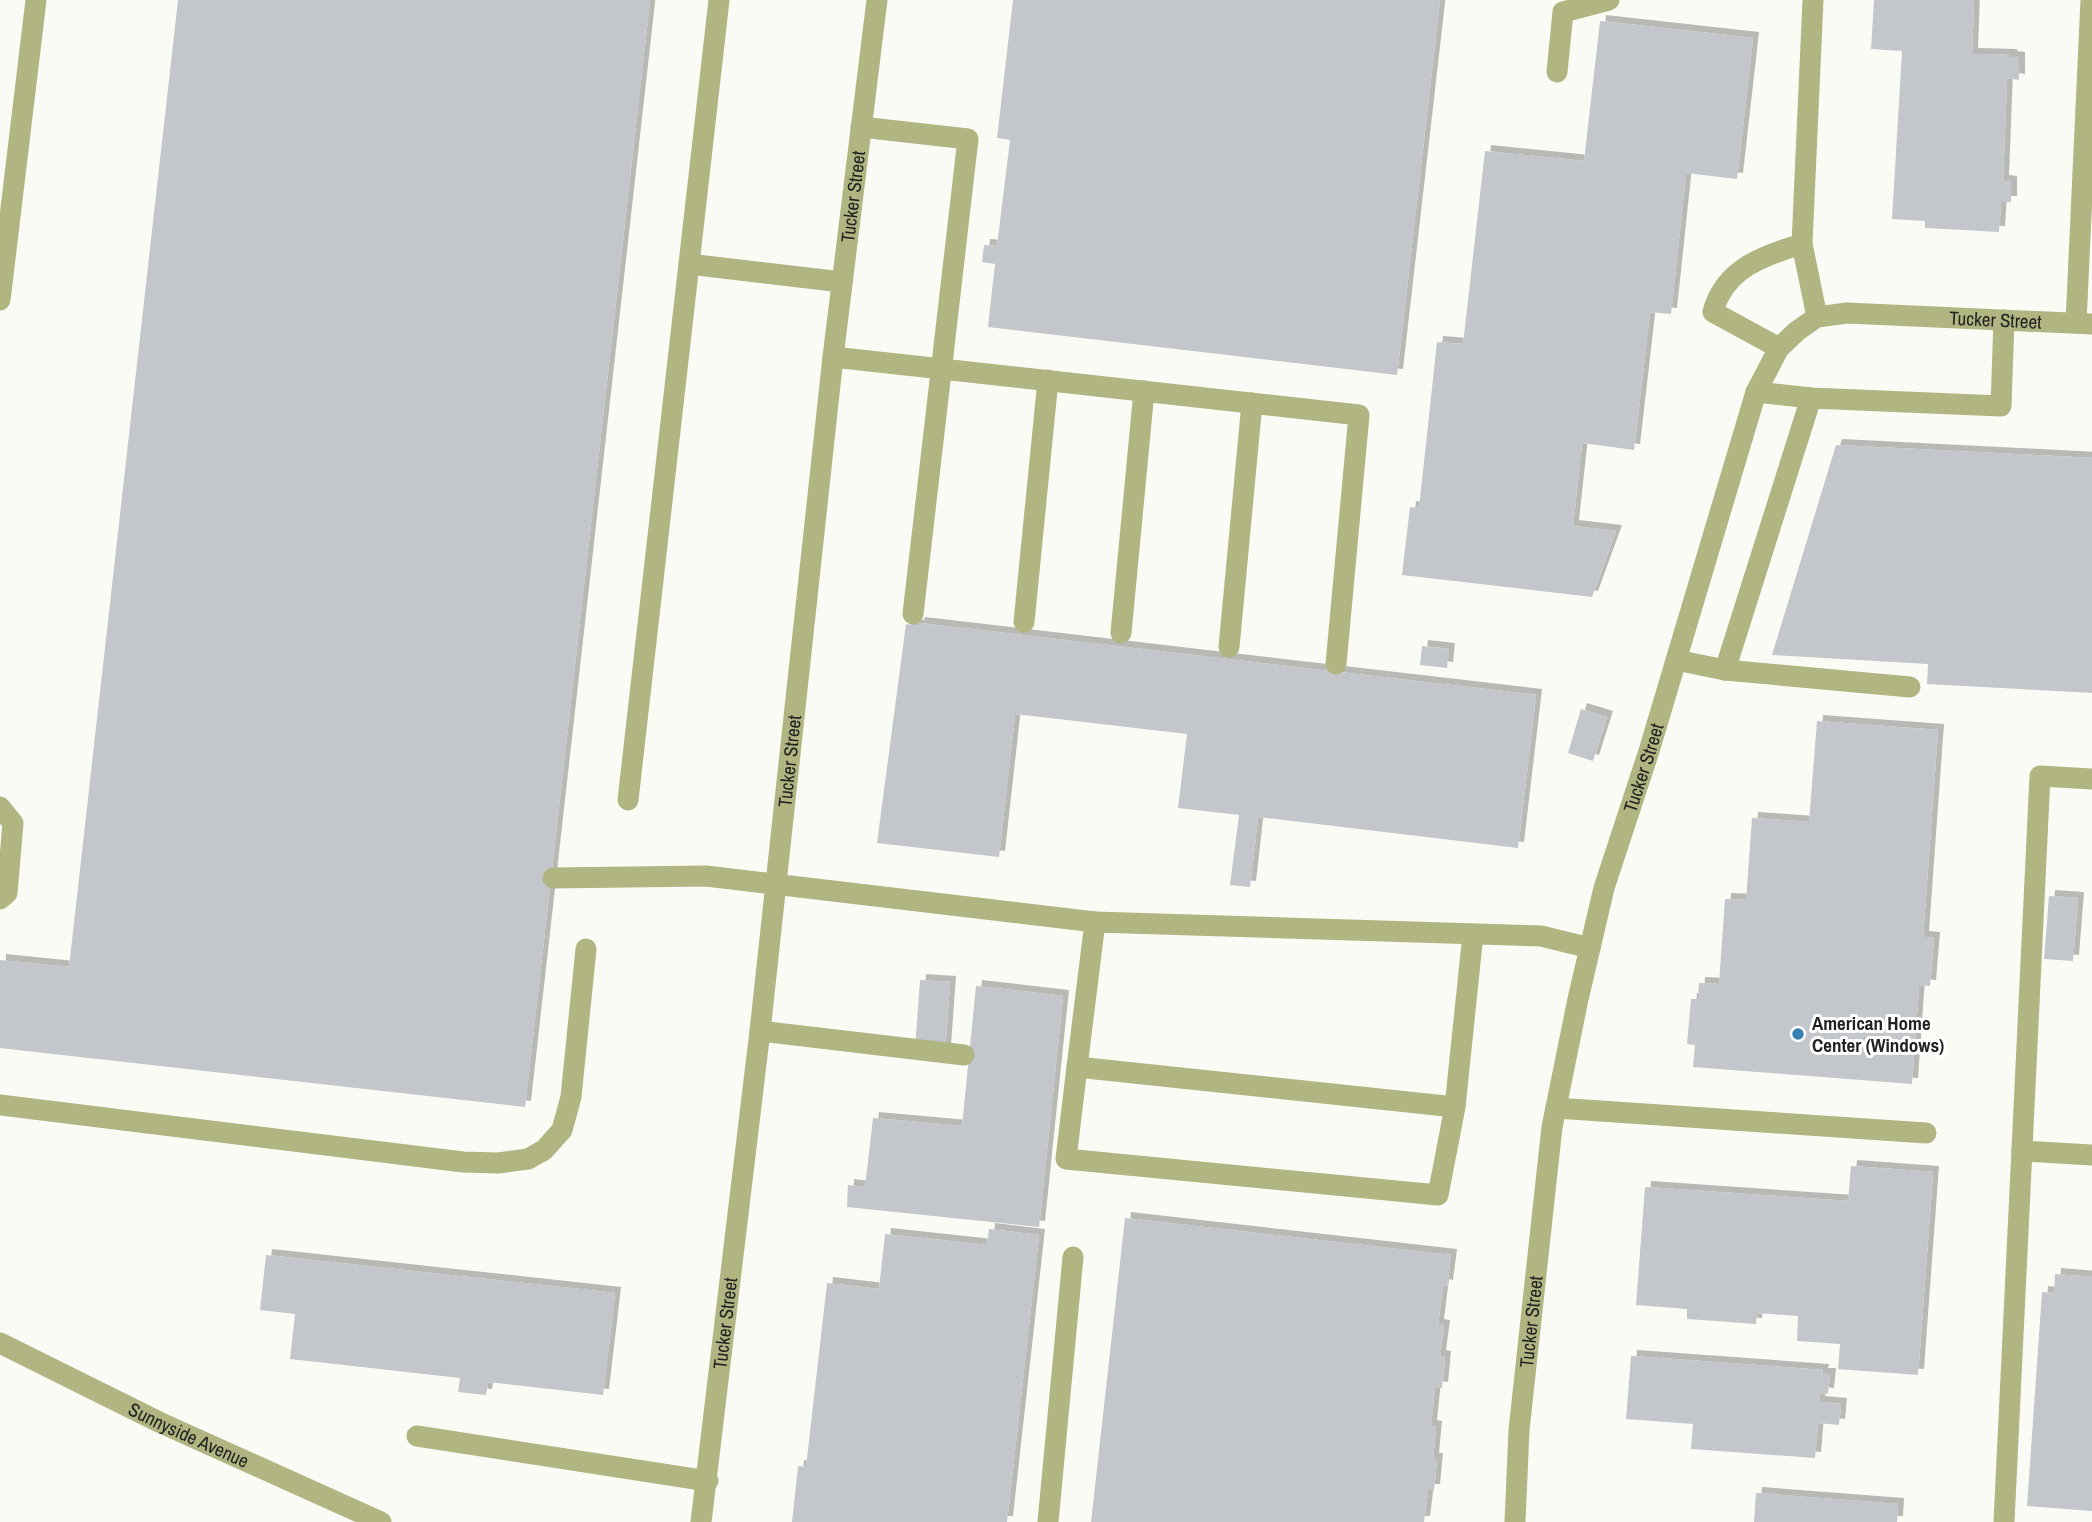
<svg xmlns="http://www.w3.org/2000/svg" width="2092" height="1522" viewBox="0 0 2092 1522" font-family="'Archivo Narrow',sans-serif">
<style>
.building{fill:#c3c7cb;filter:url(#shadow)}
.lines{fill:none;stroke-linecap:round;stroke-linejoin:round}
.minor{stroke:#b1b582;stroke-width:21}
.poi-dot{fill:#377eb3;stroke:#fff;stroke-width:2.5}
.labels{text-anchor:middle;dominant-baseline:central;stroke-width:6;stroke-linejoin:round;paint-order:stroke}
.street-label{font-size:19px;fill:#222220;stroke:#fff}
.poi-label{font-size:19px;font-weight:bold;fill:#222220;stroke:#fff;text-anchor:start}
</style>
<defs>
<filter id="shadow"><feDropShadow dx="6" dy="-6" stdDeviation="0" flood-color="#0004"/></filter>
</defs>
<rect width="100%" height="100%" fill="#fbfbf6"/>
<path class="building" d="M178,0H650L525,1107L0,1048V960L69,967Z
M1013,0H1440L1397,375L988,327L995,264L982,262L984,245L997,246L1010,140L997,138Z
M1874,0H1974L1972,54L2011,55V57L2019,58V80L2007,78L2003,181L2011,182V202H2001L1999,232L1925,228V221L1892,219L1902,51L1871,49Z
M1600,21L1753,38L1737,179L1686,173L1671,314L1650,312L1634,450L1582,443L1573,526L1616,531L1592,597L1402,575L1410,507L1419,508L1437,342L1463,344L1485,151L1584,161Z
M1836,445L2092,458V693L1927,684L1928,664L1772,655Z
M919,623L1536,695L1518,848L1258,817L1250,887L1230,885L1239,815L1178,808L1187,734L1015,714L999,857L877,843L906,624L918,626Z
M1422,646L1449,649L1447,668L1420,665Z
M1581,709L1607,717L1593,761L1568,753Z
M1817,721L1938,730L1923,937L1934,938L1930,986L1919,985L1912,1084L1693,1067L1695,1045L1687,1044L1691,999H1698L1699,983L1719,984L1725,899L1746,900L1752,818L1809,822Z
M2049,896L2078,898L2073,961L2044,959Z
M920,980L950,982L945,1051L915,1048Z
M976,986L1063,996L1039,1227L847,1207L848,1185L865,1187L873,1118L962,1126Z
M1851,1166L1933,1172L1918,1375L1838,1369L1840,1344L1797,1341L1798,1316L1757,1313L1756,1324L1687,1319V1309L1636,1305L1645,1187L1848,1201Z
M1125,1218L1451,1255L1447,1286L1443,1285L1438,1325L1444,1326L1440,1356L1445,1357L1442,1388L1435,1387L1431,1426L1436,1427L1433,1459H1437L1434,1490H1428L1424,1522H1091Z
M989,1229L1039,1235L1007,1522H792L798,1466L806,1467L827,1283L879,1289L885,1234L987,1245Z
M266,1255L615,1293L603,1395L488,1382L486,1395L458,1392L460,1378L290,1359L295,1314L260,1310Z
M2055,1274L2092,1277V1511L2027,1506L2042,1292L2054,1293Z
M1631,1356L1823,1370L1822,1374H1830L1828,1394L1820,1393L1819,1402L1841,1404L1839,1425L1818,1423L1815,1458L1691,1449L1693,1424L1626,1419Z
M1756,1493L1898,1504L1897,1522H1754Z"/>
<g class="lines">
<g class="minor">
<path d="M1813,0L1802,244L1817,317"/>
<path d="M1557,72L1563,12L1609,0"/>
<path d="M861,127L968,139L913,614"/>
<path d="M689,264L842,282"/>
<path d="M0,300L36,0"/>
<path d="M2076,323L2091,0"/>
<path d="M1779,348L1713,312C1724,269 1764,255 1802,244"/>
<path d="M833,357L1359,415L1336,664"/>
<path d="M1756,392L1811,398L2001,406L2004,320"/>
<path d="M1024,622L1048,380"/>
<path d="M1121,633L1144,391"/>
<path d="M1229,647L1252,403"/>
<path d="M1676,660L1725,670L1910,687"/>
<path d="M1725,670L1811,398"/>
<path d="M628,800L719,0"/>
<path d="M0,807L13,823L7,893L0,899"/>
<path d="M553,878L706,876L1095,922"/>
<path d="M1473,934L1455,1107L1077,1067L1095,922L1541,936L1590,948"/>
<path d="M760,1031L964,1055"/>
<path d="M1077,1067L1066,1159L1438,1195L1455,1107"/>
<path d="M0,1105L463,1162L498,1163L528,1159L544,1150L562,1130L571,1097L586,949"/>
<path d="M1556,1108L1926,1133"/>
<path d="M2022,1151L2092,1155"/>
<path id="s1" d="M0,1343L159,1422L381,1522"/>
<path d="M417,1436L708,1481"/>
<path id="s2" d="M701,1522L760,1031L833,357L877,0"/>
<path d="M1048,1522L1073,1257"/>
<path id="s3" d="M1515,1522L1519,1430L1552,1127L1578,999L1604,888L1649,751L1756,392L1779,348L1797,331L1817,317L1847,313L2092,324"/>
<path d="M2004,1522L2040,776L2092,779"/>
</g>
</g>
<circle class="poi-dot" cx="1798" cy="1034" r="7"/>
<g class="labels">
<g class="street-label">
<text stroke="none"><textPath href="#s2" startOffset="1334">Tucker Street</textPath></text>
<text stroke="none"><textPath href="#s3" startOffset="1438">Tucker Street</textPath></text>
<text stroke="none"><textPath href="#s2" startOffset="766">Tucker Street</textPath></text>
<text stroke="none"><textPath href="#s3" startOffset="768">Tucker Street</textPath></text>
<text stroke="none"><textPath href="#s3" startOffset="201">Tucker Street</textPath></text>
<text stroke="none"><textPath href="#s2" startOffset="200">Tucker Street</textPath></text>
<text stroke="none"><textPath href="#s1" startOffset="210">Sunnyside Avenue</textPath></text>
</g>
<g class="poi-label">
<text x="1812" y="1023">American Home<tspan x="1812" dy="22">Center (Windows)</tspan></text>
</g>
</g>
</svg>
